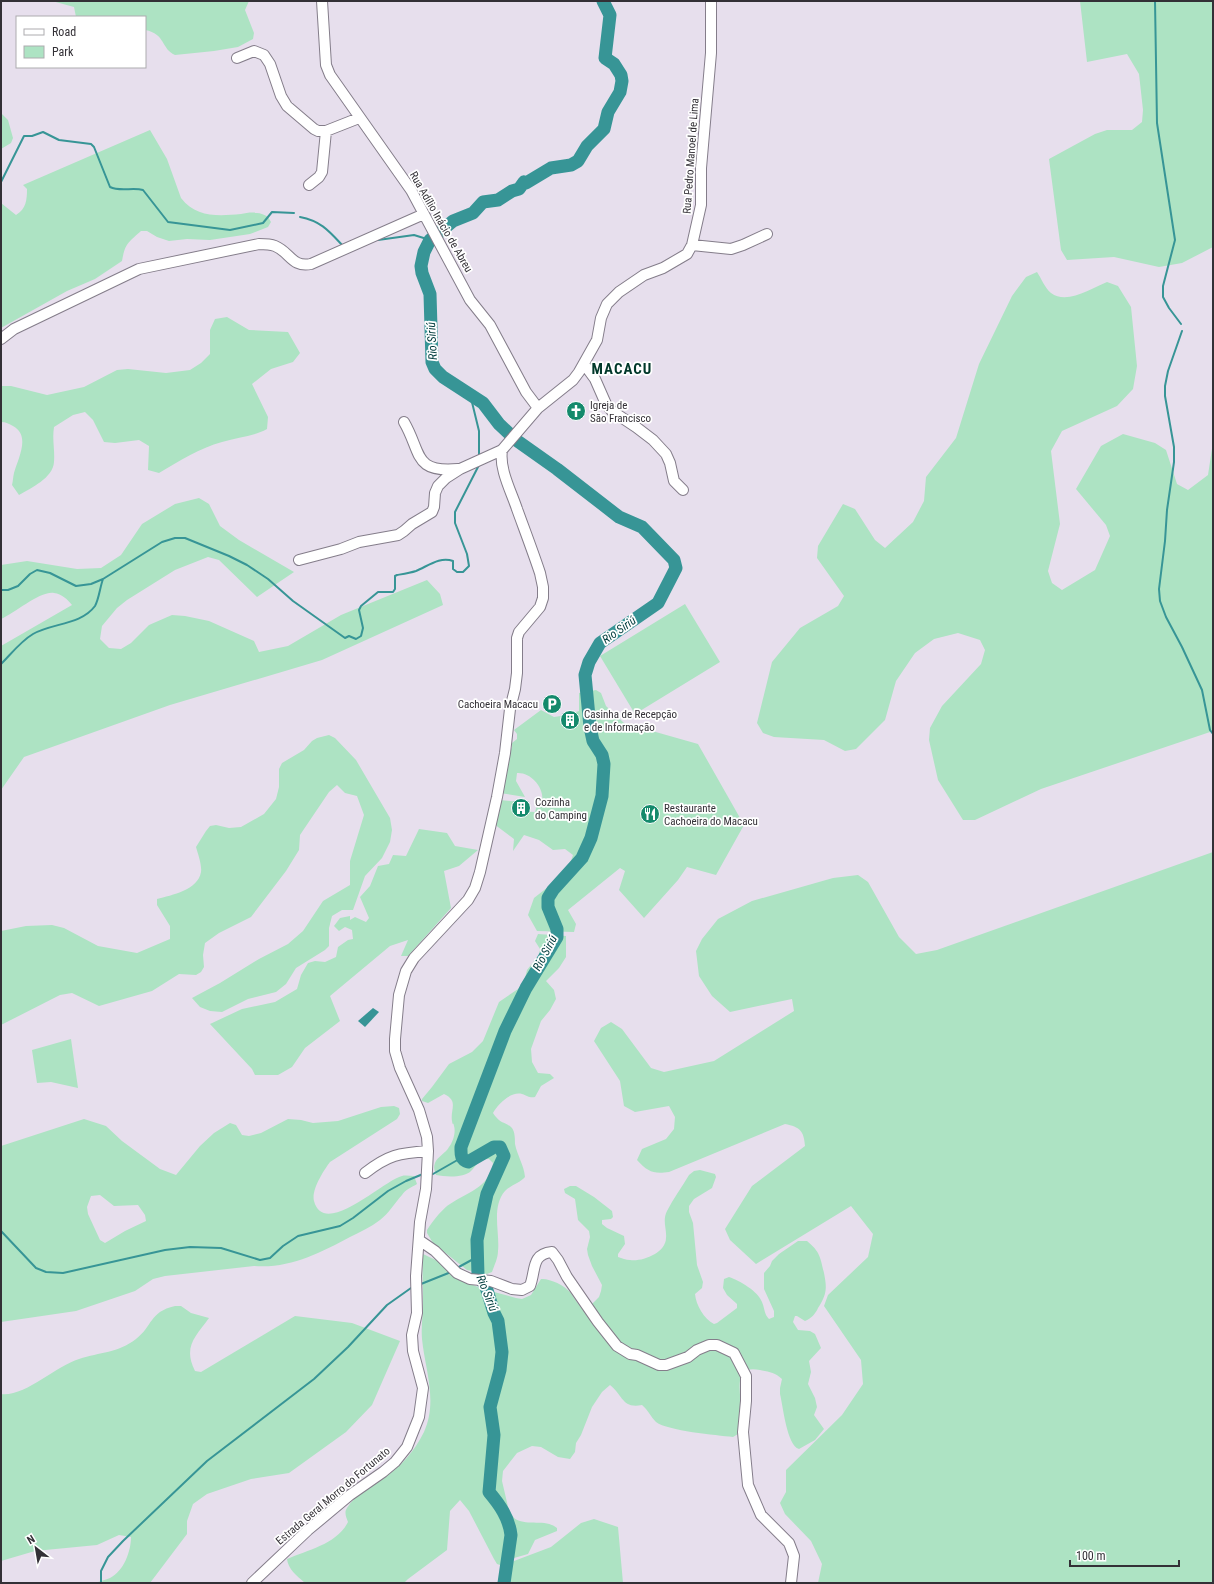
<svg xmlns="http://www.w3.org/2000/svg" width="1214" height="1584" viewBox="0 0 1214 1584" font-family="'Roboto Condensed',sans-serif">
<style>
.green{fill:#ade3c3;fill-rule:evenodd}
.water{fill:#379596}
.lines{fill:none;stroke-linecap:round;stroke-linejoin:round}
.stream{stroke:#379596;stroke-width:2}
.river{stroke:#379596;stroke-width:13}
.minor-casing{stroke:#847d8a;stroke-width:12}
.minor{stroke:#fff;stroke-width:10}
.labels{text-anchor:middle;dominant-baseline:central;stroke-width:3.5;stroke-linejoin:round;paint-order:stroke}
.street-label{font-size:11px;fill:#333036;stroke:#fff}
.poi-label{font-size:11px;fill:#333036;stroke:#fff;text-anchor:start}
.water-label{font-size:12px;font-style:italic;fill:#003c3d;stroke:#fff}
.district-label{font-size:15px;font-weight:bold;letter-spacing:1px;fill:#01382a;stroke:#fff}
</style>
<rect width="100%" height="100%" fill="#e7dfed"/>
<path class="green" d="M52,1H249L245,10L254,33L253,39L238,47L214,51L175,55C161,49 166,34 145,30V17H76L74,7Z
M1080,1H1213V247L1182,263L1159,267L1114,257L1067,260L1061,250L1049,159L1095,134L1107,130H1132L1142,122L1143,110L1139,74L1127,54L1087,62Z
M1,113L8,120L13,138L11,143L1,149Z
M150,130L167,159L181,198C196,218 219,216 241,214C246,213 252,212 257,213C260,213 265,215 268,217L271,222L268,227L250,234L210,240L187,239L169,241L157,237L147,231H141C129,242 125,243 122,261L95,279L67,291L1,328V203L16,215C26,209 27,200 27,189L23,185Z
M1037,272C1041,278 1045,288 1051,293C1067,305 1092,288 1107,282L1118,286L1131,307L1137,366L1133,389L1117,406L1062,431L1051,451L1060,524L1048,571L1052,583L1062,590L1095,570L1110,536L1106,525L1076,489L1101,446L1123,434L1155,443L1166,450L1177,484L1188,490L1208,475L1213,442V731L1041,789L975,820H963L938,780L929,740L930,728L942,706L981,664L985,650L980,640L958,633L934,639L915,653L896,681L885,720L856,749L845,751L824,740L774,737L763,733L757,723L772,662L800,628L838,606L844,596L817,558L818,546L843,504L855,509L875,540L885,548L913,522L924,501L926,477L956,438L979,364L1012,296L1026,277Z
M227,317L249,330L288,332L300,353L293,362L271,369L252,384L268,417L267,429C252,437 238,437 222,442C200,448 179,461 159,473L148,470L149,446L139,440L115,443L104,442L93,420L85,412L73,415L54,427C52,440 55,450 54,462C53,478 31,488 19,495L12,485C13,481 13,477 14,473C18,458 31,436 13,426C9,424 6,422 1,422V386H11L47,395L84,387L117,370L128,369L166,373L190,370L201,363L210,354V330L215,319Z
M199,498L209,504L220,526L239,540L294,572L257,597L219,560L208,557L175,570L127,600L117,608L102,626L100,639L109,648L121,649L131,643L149,625L172,615L185,616L209,621L254,641L259,652L288,646L341,615L427,580L440,594L443,605L322,660L170,705L24,757L1,790V646L72,605C67,599 62,594 54,593C39,591 16,613 1,619V565L27,561L77,569L101,568L121,555L142,524L175,504Z
M685,604L720,662L635,714L600,656Z
M596,690L601,693L606,706L624,723L698,744L744,825L716,875L687,867L678,880L644,918L619,890L625,871L620,868L568,910L576,924L574,932L537,931L528,915L534,898L567,872L573,855L565,849L553,850L539,840L524,835L513,851L514,839L494,824L500,800L519,802L517,811L535,812L537,805L542,802C545,788 531,772 517,773L516,781L525,797L500,793L508,751L512,748V743L517,739V734L514,730L541,710L554,717L567,715V723L573,722V713L579,711V693Z
M329,735L335,738L356,760L390,818L392,830L390,842L382,858L365,876L353,910H342L332,916L329,928V946L325,950L296,968L286,984L276,992L248,999L222,1012L210,1011L200,1007L192,998L220,983L259,959L288,944L303,931L323,901L350,885V861L364,815L357,796L345,793L337,785L329,792L304,829L300,835L299,850L286,871L251,917L219,933L205,943L203,955L204,967L201,972L196,975L179,974L152,991L99,1006L72,993L60,995L1,1025V931L26,926L52,925L64,928L98,946L137,953L170,939V926L157,905V899C172,895 198,890 201,872C202,865 198,854 196,847L206,831L210,826L216,825L229,828L241,827L264,814L276,799L279,787V769L282,763L304,750L312,741L317,738Z
M419,829L447,833L455,846L478,850L459,866L444,871L451,908L408,956H401L408,940L390,946L330,996L340,1021L305,1048L292,1067L278,1075H255L252,1069L210,1024L242,1009L275,1002L297,989L301,975L308,963L315,961L325,962L336,957L338,947L348,940L353,939L352,930L345,927L339,931L334,926L340,918L350,916V920L355,917L366,922L369,918L360,897L370,886L378,866L389,864L393,855L406,856Z
M1213,852V1583H818L822,1564L811,1541L785,1514L780,1503L786,1492V1470L842,1415L863,1384L861,1360L824,1306L828,1295L868,1257L873,1234L851,1206L756,1264L730,1240L725,1229L752,1186L805,1146C804,1131 800,1127 785,1124L669,1172C653,1174 648,1172 637,1160L642,1149L666,1139L674,1129L675,1117L669,1106L635,1112L624,1106L620,1081L594,1041L601,1028L611,1022L622,1029L651,1068L664,1072L714,1061L794,1011L792,999L730,1012L712,996L699,976L696,951L702,939L718,919L752,901L833,878L858,875L868,882L899,937L916,954L937,950Z
M538,934L566,936V957L559,968L546,981L554,990L556,999L550,1010L541,1021L531,1049L532,1062L538,1073L550,1074L554,1078L541,1086L535,1097C529,1098 528,1096 522,1094C511,1091 498,1104 493,1113C501,1125 505,1121 512,1128C515,1132 515,1139 515,1144C517,1155 524,1165 525,1177C520,1183 511,1185 505,1191C491,1207 500,1233 498,1251C498,1258 494,1266 492,1272L487,1274L467,1270L433,1243L427,1233V1230C432,1222 440,1212 447,1206C465,1193 490,1188 493,1163L489,1159C479,1158 477,1165 471,1171C464,1178 446,1177 436,1175C435,1171 433,1168 435,1163C437,1157 446,1153 449,1147C453,1142 456,1132 454,1126C453,1121 453,1127 452,1121C450,1109 459,1101 444,1094L428,1103L422,1101V1099L432,1087L449,1064L472,1052L483,1041L499,1002L518,989L524,982L527,970L539,955L540,949L535,941Z
M71,1039L78,1088L51,1082L37,1083L32,1050Z
M394,1106L399,1108L400,1114L397,1119L330,1162C324,1170 311,1190 314,1201C324,1239 384,1180 402,1176C405,1175 410,1176 414,1176L417,1184C412,1187 405,1190 402,1195C394,1204 389,1213 380,1220C371,1227 360,1232 350,1237C320,1253 289,1269 254,1266L165,1276L153,1279L135,1291L76,1311L1,1322V1146L84,1119L106,1126L122,1141L160,1169L176,1175L200,1146L214,1133L230,1123L236,1125L242,1135L249,1136L261,1133L288,1119L301,1120L313,1123L338,1121L381,1107ZM100,1195L114,1206L138,1205L145,1215L146,1221L125,1231L105,1243L100,1240L88,1214L87,1207L91,1196Z
M700,1170L715,1174L716,1177L712,1188L694,1199L689,1206V1212L693,1223L697,1265L703,1282L702,1288L695,1294C696,1305 704,1319 714,1324L717,1323L737,1308V1304L727,1295L723,1288L724,1279L729,1277C740,1281 758,1291 762,1302C765,1309 764,1314 769,1319L774,1317V1311L764,1289V1273L770,1266L772,1261L779,1254L798,1241H807C820,1252 820,1256 824,1273C827,1288 827,1294 818,1308C816,1313 811,1319 805,1321L797,1316H795L793,1322L798,1330L810,1331L815,1334L821,1348L809,1361L811,1372L808,1384L815,1398L817,1407L814,1415L824,1429L815,1440L799,1449C787,1446 783,1406 780,1394V1388L782,1379C775,1372 769,1372 760,1370C732,1364 741,1392 741,1409C741,1418 739,1426 738,1434L733,1437C716,1435 668,1431 656,1422C651,1417 648,1410 642,1405C622,1409 623,1395 610,1385L602,1392L592,1407L581,1435L576,1443L575,1452L570,1459L558,1457L541,1447L532,1446L517,1453L503,1471L502,1481L509,1511L514,1518C526,1527 545,1518 557,1528V1531L535,1540L528,1554L514,1558L503,1566L497,1564L494,1559L469,1511L460,1500L450,1511L447,1550L408,1579L404,1583H305C297,1576 288,1569 287,1559C308,1550 337,1544 348,1522C346,1517 344,1512 347,1508C355,1495 371,1487 383,1479C401,1466 414,1452 424,1432C438,1402 425,1369 422,1339C421,1327 423,1315 423,1303C423,1286 422,1271 423,1254L444,1264L458,1279L483,1289L516,1298L522,1299L531,1295L541,1279C549,1278 564,1285 570,1292C575,1298 577,1305 585,1309L592,1304L599,1297L601,1291L602,1285L592,1266L588,1255L587,1249L590,1237L589,1231L578,1220L575,1199L565,1193L564,1189L570,1186H576L594,1197L612,1211L613,1217L611,1219L602,1220V1224L607,1228L624,1236L625,1244L618,1254V1257C622,1258 626,1260 630,1260C642,1262 666,1253 666,1238C667,1229 662,1221 667,1211C673,1199 682,1187 689,1175L694,1171Z
M175,1306H181L191,1313L209,1318C195,1337 183,1347 195,1371L201,1372L295,1316L352,1323L400,1341L372,1405L346,1432L289,1473L251,1479L207,1494L193,1504L187,1521V1534L150,1583H95C100,1581 106,1580 110,1578C124,1571 131,1551 131,1537L119,1535L97,1545L35,1551L1,1561V1394C25,1397 56,1366 79,1359C100,1352 118,1353 136,1339C153,1326 149,1312 175,1306Z
M594,1519L618,1527L623,1583H504L506,1573L514,1561L551,1547L581,1523Z"/>
<path class="water" d="M373,1008L379,1012L365,1027L358,1021Z"/>
<g class="lines">
<path class="stream" d="M1155,1L1157,123L1175,240L1163,286V297L1169,308L1181,324
M1,182L24,136H32L43,132L59,140L91,144L94,147L110,187C120,192 133,187 143,190L168,222L230,230L263,223L272,212L294,213
M300,217C321,221 329,231 343,246
M378,240L414,235L430,240
M1182,331L1168,371L1165,386V396L1174,447V462L1167,510L1165,541L1159,589L1160,601L1166,617L1182,647L1202,690L1210,730L1213,734
M470,394L479,431V455
M1,590H8L18,586L30,574L37,570L50,573L76,586L91,584L103,579L162,542L175,538H185L229,556L247,565L268,579L293,601L345,638L349,636L356,639L361,636L363,628L359,610L361,606L378,592H393L395,589V576L397,575C403,574 410,573 416,571C428,566 440,556 453,561V569L457,572H463L469,566L467,554L455,523V512L479,465
M1,664C11,654 21,641 33,634C52,623 81,625 95,606C99,599 100,587 103,579
M433,1174L461,1158
M1,1231L36,1268L46,1272L63,1273L165,1250L190,1247L221,1248L260,1260L270,1258L283,1246L298,1236L340,1226L353,1218L388,1191L406,1181L423,1174
M457,1268L477,1257
M421,1284L451,1272
M101,1583V1571L108,1557L123,1541L207,1461L314,1379L348,1347L387,1305L411,1288"/>
<path class="river" d="M504,1583L511,1535C509,1518 500,1505 489,1492L494,1435L490,1407L500,1370L502,1352L498,1321L494,1313L486,1287L478,1275L477,1240L487,1194L504,1156L500,1147H494L468,1162C460,1159 461,1154 461,1147L505,1031L526,988L557,937V929L548,907V898L553,890L582,858L591,838L602,796L604,764L602,755L593,741L590,727L585,675L589,662L600,643L658,603L676,568L674,560L642,527L619,517L557,469L516,440L499,424L483,403L443,377L435,369L432,362L430,294L422,273L421,266L424,252L430,240L453,221L473,213L483,202L498,200L512,191L519,189L524,182L526,183L551,168L571,165L578,161L587,146L604,129L608,112L620,92L622,81L621,75L614,64L605,58L610,15L603,1"/>
<defs>
<path id="minor" d="M322,1L326,65L330,75L411,190L470,300L490,325L526,392L538,408
M237,58L254,51L264,55L270,64L281,96L287,106L314,129L318,131H326L359,118
M309,185L319,177L322,172L326,131
M692,245L731,249L743,245L767,234
M1,339L14,329L139,269L259,244C265,244 270,244 275,246C290,252 292,268 311,264L424,214
M584,364L595,379L606,404L612,411L636,427L653,440L666,454L670,463L674,481L683,490
M404,422C422,453 413,473 458,469
M299,560L341,549L359,542L398,535L404,531L412,524L432,512L434,507L435,493L438,486L446,478L460,469L502,450
M365,1173C388,1155 399,1153 428,1151
M419,1240L435,1251L457,1273L470,1279L491,1281L512,1289L522,1290L530,1286C536,1270 531,1254 552,1252L558,1260L567,1277L598,1322L617,1346L630,1354L637,1355L659,1365H666L688,1357L697,1350L709,1345H717L734,1353L746,1376V1401L743,1432L748,1485L761,1515L789,1543L794,1556L791,1583
M252,1583L308,1530L350,1495L383,1472L395,1462L407,1447L419,1417L423,1388L413,1351L412,1335L417,1313L416,1276L420,1222L426,1189L428,1151L427,1137L419,1110L400,1068L395,1051V1039L399,995L406,971L414,958L468,900L475,888L480,872L497,797L505,753L510,709L515,689L517,673V638L519,632L540,607L543,598V587L540,573C533,552 525,531 517,509C511,491 499,469 502,450L538,408L573,380L579,372L597,340L601,318L607,304L619,292L644,275L663,268L687,254L692,245L701,205V168L711,53V1"/>
</defs>
<use href="#minor" class="minor-casing"/>
<use href="#minor" class="minor"/>
</g>
<defs>
<symbol id="church-disc" viewBox="-11 -11 22 22"><circle r="9.5" fill="#148a6c" stroke="#fff"/><path d="M-1.2-6h2.4v3.5h3.3v2.4h-3.3V6h-2.4V-.1h-3.3v-2.4h3.3Z" fill="#fff"/></symbol>
<symbol id="parking-disc" viewBox="-11 -11 22 22"><circle r="9.5" fill="#148a6c" stroke="#fff"/><path d="M-3.5-5.5H1a3.5 3.5 0 0 1 0 7H-1V5.5H-3.5ZM-1-3.4V-.6H.8a1.4 1.4 0 0 0 0-2.8Z" fill="#fff"/></symbol>
<symbol id="building-disc" viewBox="-11 -11 22 22"><circle r="9.5" fill="#148a6c" stroke="#fff"/><path d="M-4-6H4V6H1V3H-1V6H-4ZM-2.5-4.3h1.7v1.8h-1.7ZM.8-4.3h1.7v1.8H.8ZM-2.5-1h1.7V.8h-1.7ZM.8-1h1.7V.8H.8Z" fill="#fff"/></symbol>
<symbol id="restaurant-disc" viewBox="-11 -11 22 22"><circle r="9.5" fill="#148a6c" stroke="#fff"/><path d="M-5-6h1v4h1v-4h1v4h1v-4h1v5L-1.5 .5V6h-2V.5L-5-1ZM5-6V6H3V1.5H1.5Q1.5-4 5-6Z" fill="#fff"/></symbol>
</defs>
<g fill-rule="evenodd">
<use href="#church-disc" x="565" y="400" width="22" height="22"/>
<use href="#parking-disc" x="541" y="693" width="22" height="22"/>
<use href="#building-disc" x="559" y="709" width="22" height="22"/>
<use href="#building-disc" x="510" y="797" width="22" height="22"/>
<use href="#restaurant-disc" x="639" y="803" width="22" height="22"/>
</g>
<g class="labels">
<g class="street-label">
<text transform="translate(691 156) rotate(-86)">Rua Pedro Manoel de Lima</text>
<text transform="translate(441 222) rotate(60)">Rua Adílio Inácio de Abreu</text>
<text transform="translate(333 1496) rotate(-40)">Estrada Geral Morro do Fortunato</text>
</g>
<g class="poi-label">
<text x="590" y="405">Igreja de<tspan x="590" dy="13">São Francisco</tspan></text>
<text x="538" y="704" text-anchor="end">Cachoeira Macacu</text>
<text x="584" y="714">Casinha de Recepção<tspan x="584" dy="13">e de Informação</tspan></text>
<text x="535" y="802">Cozinha<tspan x="535" dy="13">do Camping</tspan></text>
<text x="664" y="808">Restaurante<tspan x="664" dy="13">Cachoeira do Macacu</tspan></text>
</g>
<g class="water-label">
<text transform="translate(432 341) rotate(-93)">Rio Siriú</text>
<text transform="translate(619 630) rotate(-35)">Rio Siriú</text>
<text transform="translate(545 953) rotate(-62)">Rio Siriú</text>
<text transform="translate(487 1293) rotate(68)">Rio Siriú</text>
</g>
<g class="district-label">
<text x="622" y="369">MACACU</text>
</g>
</g>
<rect width="1214" height="1584" fill="none" stroke="#333036" stroke-width="4"/>
<rect x="16" y="16" width="130" height="52" fill="#ffffff" stroke="#adacaf"/>
<rect x="24" y="29" width="20" height="6" fill="#ffffff" stroke="#adacaf"/>
<text x="52" y="36" font-size="12" fill="#333036">Road</text>
<rect x="24" y="46" width="20" height="12" fill="#ade3c3" stroke="#adacaf"/>
<text x="52" y="56" font-size="12" fill="#333036">Park</text>
<g transform="translate(36 1548) rotate(329)" stroke="#ffffff" stroke-width="3" paint-order="stroke">
<path d="M0-3L7 15L0 10L-7 15Z" fill="#333036"/>
<text y="-6" font-size="11" font-weight="bold" text-anchor="middle" fill="#333036">N</text>
</g>
<path d="M1070 1560v6h109v-6" fill="none" stroke="#333036" stroke-width="2"/>
<text x="1076" y="1560" font-size="12" fill="#333036" stroke="#ffffff" stroke-width="3" paint-order="stroke">100 m</text>
</svg>
